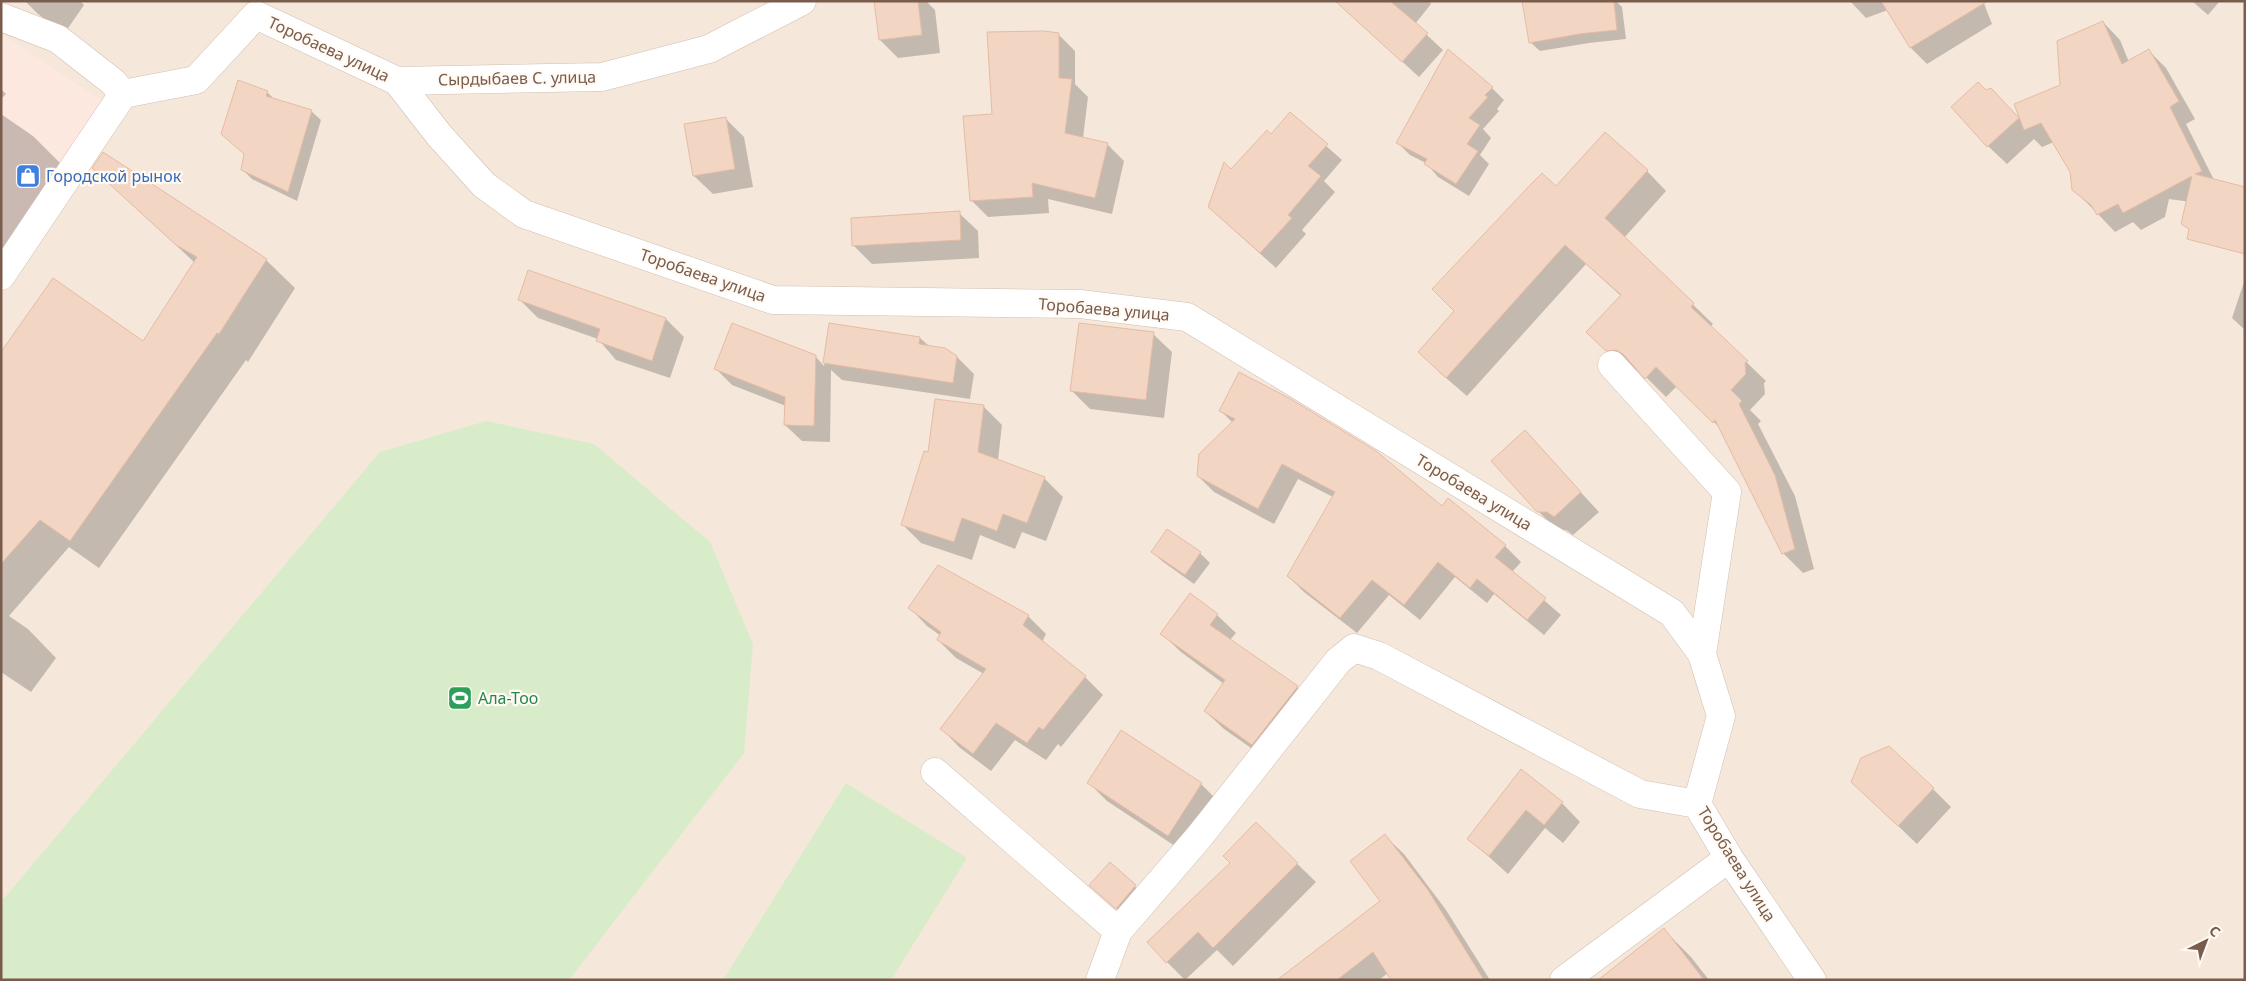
<svg xmlns="http://www.w3.org/2000/svg" width="2246" height="981" viewBox="0 0 2246 981" font-family="'Noto Sans',sans-serif">
<style>
.residential{fill:#f5e8da}
.commercial{fill:#fde8e0}
.green{fill:#d8ecc9}
.shadow{fill:#0003}
.building{fill:#f3d5c3;stroke:#e6bba3}
.lines{fill:none;stroke-linecap:round;stroke-linejoin:round}
.street-casing{stroke:#d1beb0;stroke-width:29}
.secondary-casing{stroke:#d6c0b0;stroke-width:29}
.street{stroke:#fff;stroke-width:28}
.secondary{stroke:#fff;stroke-width:28}
.labels{text-anchor:middle;dominant-baseline:central;stroke-width:4.5;stroke-linejoin:round;paint-order:stroke}
.street-label{font-size:16px;fill:#7a5c4d;stroke:#fffaf3}
.shop-label{font-size:16px;fill:#366cbe;stroke:#fffaf3;text-anchor:start}
.leisure-label{font-size:16px;fill:#27864d;stroke:#fffaf3;text-anchor:start}
</style>
<rect width="100%" height="100%" fill="#fdf6ec"/>
<path class="residential" d="M1,1H2245V980H1Z"/>
<path class="commercial" d="M1,33L108,105L1,247Z"/>
<path class="green" d="M486,421L594,444L710,542L753,644L744,753L569,980H1V902L380,452Z
M846,783L967,858L891,980H723Z"/>
<path class="shadow" d="M25,1H80L84,5L64,34L38,14Z
M875,1H926L935,10L940,53L898,58L880,40Z
M1336,1H1429L1431,4L1415,24L1443,50L1419,77Z
M1584,1H1616L1622,7L1626,39L1589,43L1540,51L1530,42Z
M1850,1H1983L1992,24L1927,64L1911,48L1888,10L1866,18Z
M2192,1H2220L2208,15Z
M2103,22L2120,40L2129,62L2149,51L2166,68L2195,119L2186,124L2218,188L2191,202L2169,199L2165,217L2141,230L2133,222L2115,232L2098,214L2073,189L2071,172L2054,142L2042,147L2034,139L2007,164L1988,146L1986,91L1991,89L2021,120L2061,86Z
M1058,34L1075,51V84L1088,97L1083,138L1107,144L1124,161L1112,214L1048,199L1049,213L988,217L971,200L993,115Z
M1492,88L1504,100L1497,109L1499,111L1483,129L1491,138L1480,155L1489,164L1469,196L1438,177L1426,163L1410,155L1398,143Z
M1,89L6,94L1,99Z
M267,92L275,100L311,111L321,120L297,201L252,179L242,169Z
M1,114L33,136L64,167L1,258Z
M1290,114L1342,160L1324,181L1335,192L1302,230L1306,234L1276,268L1225,222L1231,171L1271,136Z
M725,118L744,137L753,187L713,194L694,176Z
M104,153L266,260L295,288L248,362L246,360L99,568L69,547L9,616L28,629L56,658L31,692L1,672V354L143,343L195,263L94,168Z
M1647,171L1666,191L1624,238L1713,324L1710,327L1766,381L1764,383L1765,394L1750,410L1761,421L1758,424L1795,496L1814,569L1803,573L1783,553L1721,429L1677,386L1666,397L1640,371L1627,370L1587,332L1621,296L1586,264L1467,396L1439,372L1456,311L1556,188Z
M959,213L978,231L979,258L872,264L853,245Z
M2245,279V330L2232,318Z
M520,300L666,319L684,337L670,378L616,360L598,339L538,318Z
M830,325L920,338L929,346L957,357L974,374L970,399L842,380L831,370L830,442L802,441L785,425L786,406L732,385L716,369L815,356L824,366Z
M1153,334L1172,352L1164,418L1090,409L1072,391Z
M983,406L1002,425L998,460L1044,478L1063,497L1046,541L1022,532L1015,549L980,535L972,560L921,543L903,525L929,453Z
M1220,410L1442,507L1505,546L1521,562L1512,572L1561,615L1544,635L1494,594L1487,603L1455,577L1420,620L1389,595L1357,633L1304,592L1288,576L1333,497L1298,479L1274,524L1214,492L1198,476L1233,423Z
M1525,432L1599,512L1573,535L1566,530H1557L1538,511Z
M1168,531L1200,553L1210,563L1194,584L1162,561L1153,552Z
M910,608L1028,616L1046,634L1042,642L1085,677L1103,695L1061,747L1058,744L1046,760L1015,740L991,771L959,747L942,729L984,674L956,658L938,640L941,636L927,626Z
M1217,615L1236,633L1230,640L1297,687L1316,706L1271,762L1224,729L1205,711L1224,684L1181,652L1162,634Z
M1122,732L1201,784L1220,803L1187,854L1107,801L1089,783Z
M1521,771L1562,803L1580,822L1563,843L1545,828L1508,874L1468,838Z
M1933,789L1951,807L1917,844L1871,800Z
M1256,824L1316,882L1233,966L1217,950L1185,980L1167,962Z
M1385,836L1404,854L1446,910L1490,980H1393L1388,973L1379,980H1279L1382,901Z
M1110,864L1144,895L1126,917L1100,894Z
M1664,930L1691,957L1709,980H1599Z"/>
<path class="building" d="M874,1H918L922,35L879,40Z
M1335,1H1390L1428,33L1402,62Z
M1522,1H1614L1617,30L1579,34L1529,43Z
M1881,1H1988L1910,48Z
M2103,21L2122,64L2149,49L2179,101L2170,107L2202,171L2195,174L2245,187V254L2187,239L2189,229L2181,224L2192,176L2123,213L2118,204L2097,215L2091,205L2072,190L2070,172L2041,123L2024,130L2014,104L2060,85L2057,41Z
M1044,31L1059,33V78L1072,79L1065,133L1108,143L1095,198L1032,183L1033,197L970,201L963,116L992,114L987,32Z
M1448,49L1493,87L1485,95L1488,97L1469,118L1480,125L1467,144L1478,151L1456,184L1424,164L1427,159L1396,143Z
M238,80L268,91L266,96L312,110L288,192L241,170L244,154L221,134Z
M1978,82L1986,90L1991,88L2019,118L1987,147L1951,107Z
M1290,112L1328,144L1308,166L1321,176L1288,215L1292,218L1260,253L1208,207L1224,162L1231,169L1267,130L1271,134Z
M726,117L735,169L693,176L684,124Z
M1605,132L1648,170L1605,218L1694,303L1691,307L1748,361L1745,363L1746,374L1731,390L1742,401L1739,404L1775,475L1795,549L1782,554L1715,420L1713,423L1656,367L1645,379L1623,354L1616,350L1606,351L1586,332L1621,295L1565,245L1446,378L1418,352L1454,311L1432,289L1533,182L1542,173L1556,186Z
M103,152L267,259L219,334L217,333L70,541L40,520L1,564V352L53,278L143,341L197,257L176,245L92,168Z
M960,211L961,240L852,246L851,218Z
M528,270L666,318L652,361L596,341L600,329L518,300Z
M732,323L816,355L814,426L784,425L785,397L714,369Z
M829,323L920,337L919,344L945,348L957,356L953,383L823,363Z
M1079,323L1154,332L1146,400L1070,391Z
M1239,372L1289,398L1376,451L1442,506L1448,498L1506,545L1495,557L1546,598L1527,620L1477,579L1470,588L1438,562L1404,605L1372,580L1340,618L1287,576L1335,492L1282,464L1258,509L1197,476L1199,454L1235,419L1219,411Z
M935,399L984,405L978,452L1045,477L1027,523L1003,514L997,531L962,518L954,542L901,525L924,451L928,452Z
M1525,430L1581,492L1554,517L1547,512H1537L1491,461Z
M1167,529L1201,552L1185,575L1151,552Z
M938,565L1029,615L1023,625L1086,676L1043,730L1039,727L1027,743L996,723L973,754L940,729L986,669L937,640L941,632L908,608Z
M1190,593L1218,614L1210,625L1298,686L1252,745L1204,711L1225,680L1160,634Z
M1121,730L1202,783L1168,836L1087,783Z
M1889,746L1934,788L1898,826L1851,782L1861,758Z
M1521,769L1563,802L1544,825L1526,810L1489,856L1467,839Z
M1256,822L1298,863L1213,948L1198,932L1166,963L1147,942L1230,863L1223,856Z
M1385,834L1428,890L1484,980H1391L1373,952L1337,980H1277L1380,901L1350,861Z
M1110,862L1136,885L1116,909L1089,885Z
M1664,928L1704,980H1598Z"/>
<g class="lines">
<defs>
<path id="street" d="M1,17L58,39L113,82L123,94L196,80L256,15L397,81L439,135L484,185L524,214L773,300L1080,304L1187,317L1672,613L1702,654L1721,716L1697,804L1729,858L1812,980
M397,81L602,77L709,49L802,1
M1612,365L1727,492L1702,654
M935,772L1118,931
M1100,980L1118,931L1199,837L1338,661L1354,648L1379,656L1640,794L1697,804
M1564,980L1729,858"/>
<path id="secondary" d="M1,276L123,94"/>
</defs>
<use href="#street" class="street-casing"/>
<use href="#secondary" class="secondary-casing"/>
<use href="#street" class="street"/>
<use href="#secondary" class="secondary"/>
</g>
<defs>
<symbol id="shop-square" viewBox="-11 -11 22 22"><rect x="-9" y="-9" width="18" height="18" rx="4" fill="#3f7fe0" stroke="#fffaf3"/><path d="M-5-2.5h2.3a2.7 3.5 0 0 1 5.4 0H5L5.5 6h-11ZM-1.5-2.5h3a1.5 2.3 0 0 0-3 0Z" fill="#fff"/></symbol>
<symbol id="stadium-square" viewBox="-11 -11 22 22"><rect x="-9" y="-9" width="18" height="18" rx="4" fill="#2e9e5b" stroke="#fffaf3"/><path d="M0-5a6.5 5 0 1 0 0 10a6.5 5 0 1 0 0-10ZM-3.5-1.8h7v3.6h-7Z" fill="#fff"/></symbol>
</defs>
<g fill-rule="evenodd">
<use href="#shop-square" x="14" y="162" width="28" height="28"/>
<use href="#stadium-square" x="446" y="684" width="28" height="28"/>
</g>
<g class="labels">
<g class="street-label">
<text transform="translate(329 49) rotate(25)">Торобаева улица</text>
<text transform="translate(517 78) rotate(-1)">Сырдыбаев С. улица</text>
<text transform="translate(703 275) rotate(19)">Торобаева улица</text>
<text transform="translate(1104 309) rotate(5)">Торобаева улица</text>
<text transform="translate(1474 492) rotate(31)">Торобаева улица</text>
<text transform="translate(1737 864) rotate(58)">Торобаева улица</text>
</g>
<g class="shop-label">
<text x="46" y="176">Городской рынок</text>
</g>
<g class="leisure-label">
<text x="478" y="698">Ала-Тоо</text>
</g>
</g>
<rect width="2246" height="981" fill="none" stroke="#7a5c4d" stroke-width="5"/>
<g transform="translate(2206 941) rotate(42)" stroke="#fffaf3" stroke-width="4" paint-order="stroke">
<path d="M0-4L9 19L0 12L-9 19Z" fill="#7a5c4d"/>
<text y="-8" font-size="14" font-weight="bold" text-anchor="middle" fill="#7a5c4d">С</text>
</g>
</svg>
